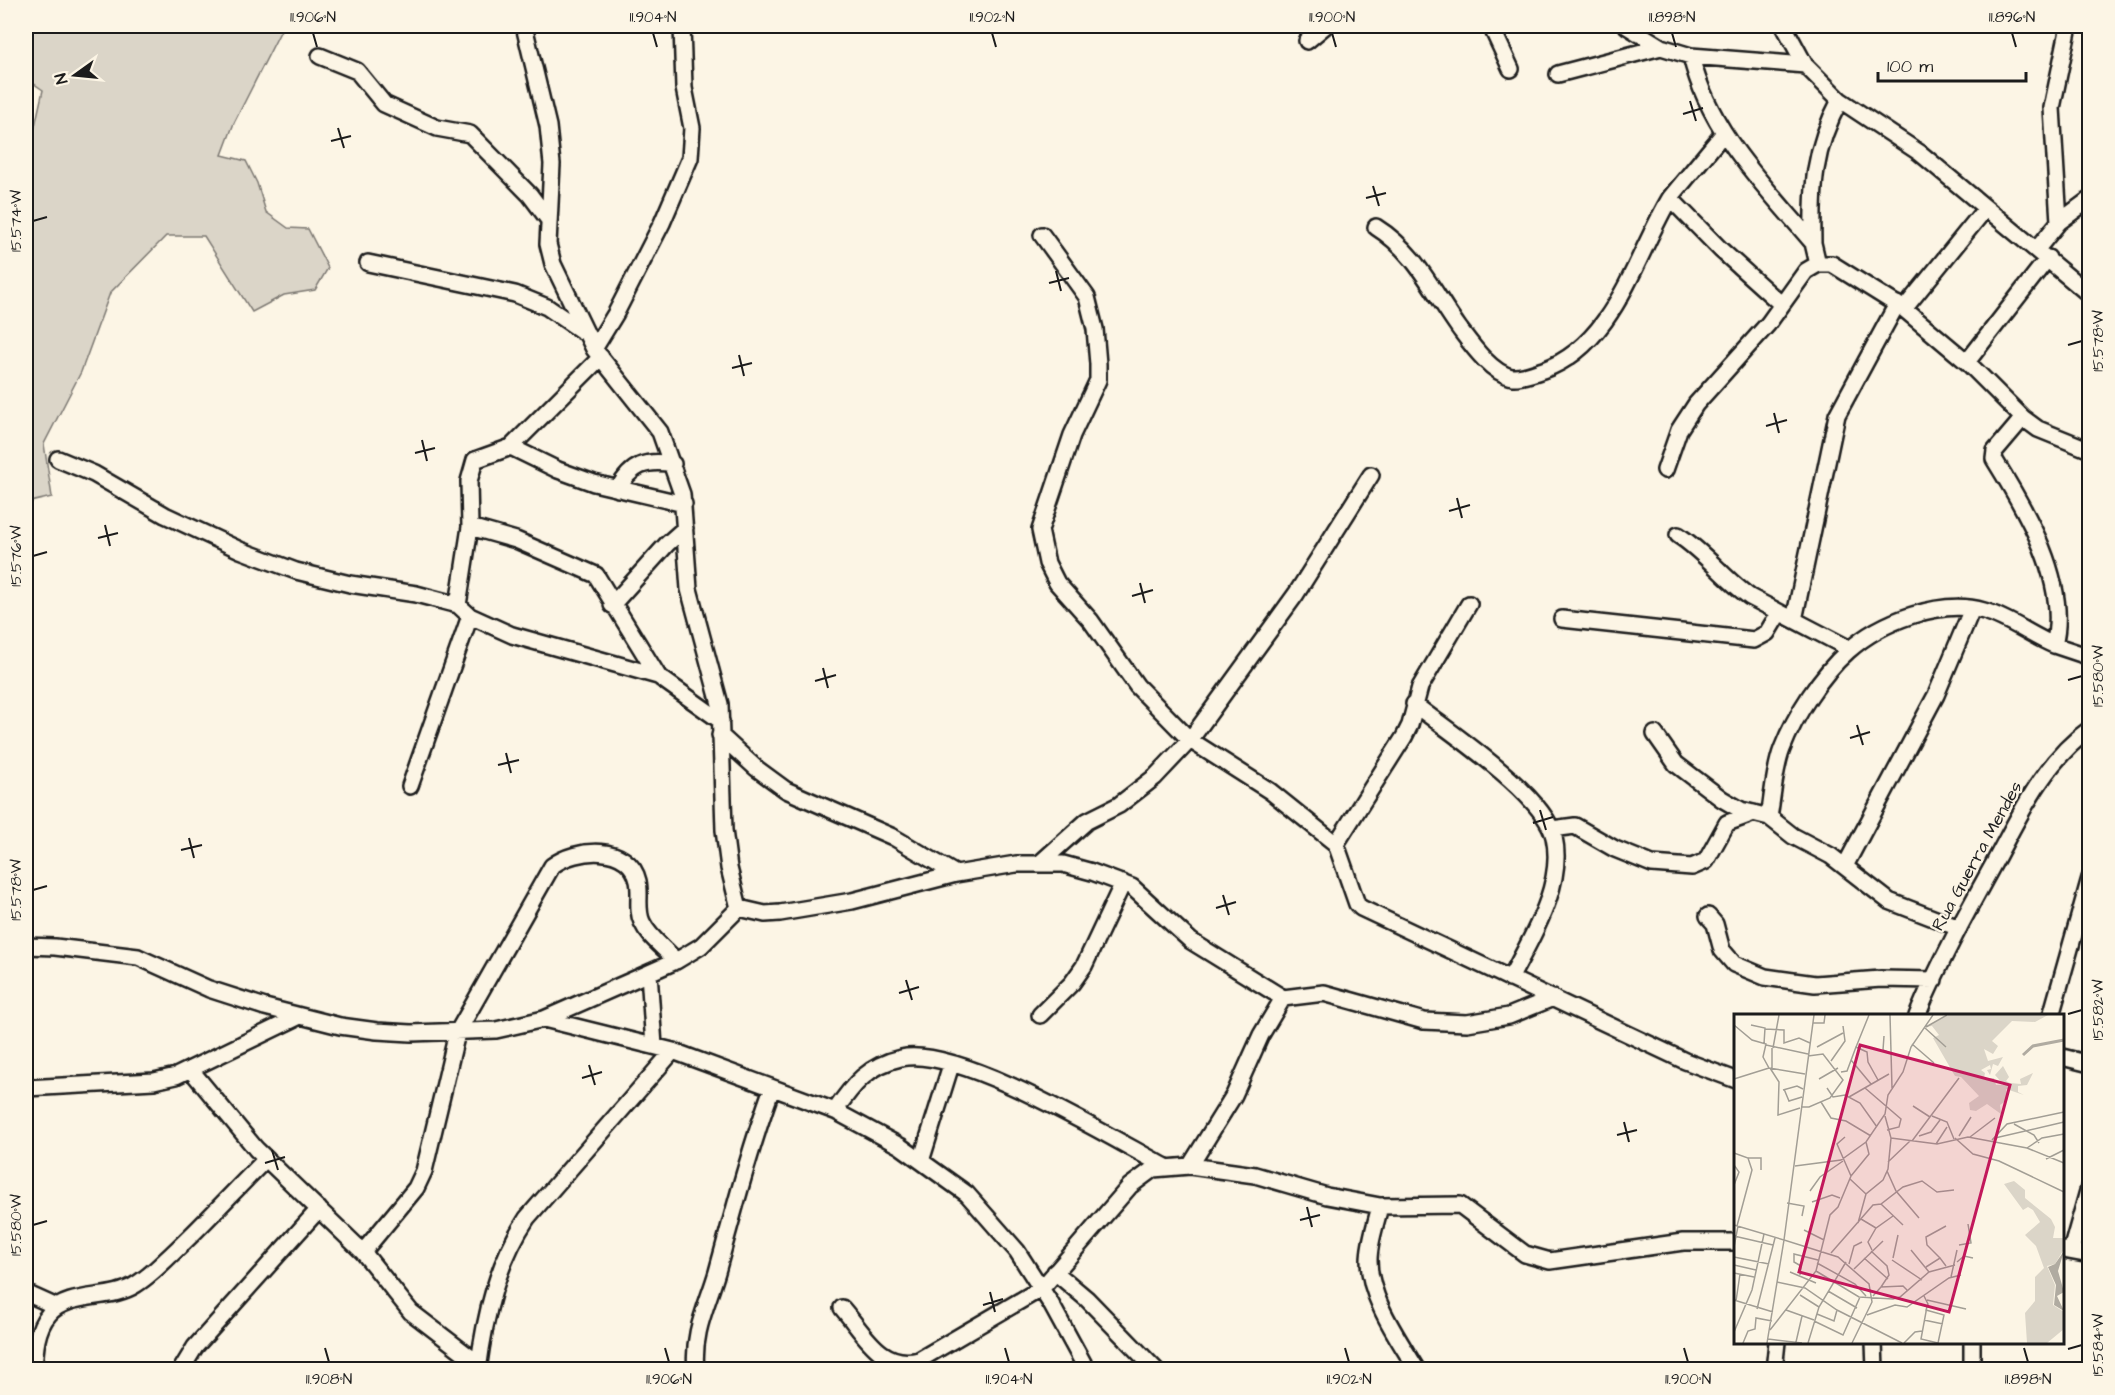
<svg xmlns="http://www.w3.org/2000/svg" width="2115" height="1395" viewBox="0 0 2115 1395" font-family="'Architects Daughter',sans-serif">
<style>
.green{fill:#dbd5c8;stroke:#7c7872;stroke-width:1.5}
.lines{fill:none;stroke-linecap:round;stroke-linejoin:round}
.minor-casing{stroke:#1c1c1c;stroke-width:20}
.minor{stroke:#fcf5e5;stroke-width:15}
.ticks{fill:none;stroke:#1c1c1c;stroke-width:2}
.labels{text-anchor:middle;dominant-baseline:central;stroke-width:4.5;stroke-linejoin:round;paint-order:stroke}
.street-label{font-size:18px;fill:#1c1c1c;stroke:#fcf5e5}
.inset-river{fill:none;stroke:#b0aba1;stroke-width:3}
.inset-road{fill:none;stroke:#a29e95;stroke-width:1.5}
.view{fill:#c2185b;fill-opacity:0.15;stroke:#c2185b;stroke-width:3}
.inset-edge{fill:none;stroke:#1c1c1c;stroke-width:3}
.neatline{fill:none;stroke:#1c1c1c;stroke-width:2}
.ticks-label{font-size:15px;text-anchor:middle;fill:#1c1c1c}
</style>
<rect width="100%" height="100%" fill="#fcf5e5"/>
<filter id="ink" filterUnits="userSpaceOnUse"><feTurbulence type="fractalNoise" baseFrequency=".0167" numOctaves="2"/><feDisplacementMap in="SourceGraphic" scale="12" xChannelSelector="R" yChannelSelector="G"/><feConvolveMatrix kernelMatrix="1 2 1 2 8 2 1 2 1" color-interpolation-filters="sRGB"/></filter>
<g filter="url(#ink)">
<path class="green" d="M26,26H195L201,34L229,26H283L234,123L222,155L246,161L257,183L266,212L288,228L308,229L328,268L315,290L284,295L252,312L204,236H166L110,293L81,372L44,444L52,497L26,503V139L33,135L43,90L30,81L31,62L26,59Z"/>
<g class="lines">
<defs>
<path id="minor" d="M524,26L548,126L552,164L548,244L553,264L594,349L660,432L682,494L689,589L720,704L724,830L729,868L739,908
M1491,26L1511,69
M1627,26L1661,47
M1784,26L1805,65L1840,100L1920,153L2090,295
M1307,41L1325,26
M320,56L357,71L384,104L437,128L470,134L530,195L548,219
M1691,56C1709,132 1764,185 1813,243L1818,264H1832L1904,309L1967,362L2023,418L2038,429L2090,450
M1558,74L1661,47L1691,56L1805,65
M1723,134L1670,198L1721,250L1781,304
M2059,222L2052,108L2069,26
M1376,227C1416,252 1433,292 1459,328C1471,344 1491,373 1512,377C1522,378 1534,373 1543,370C1614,345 1635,257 1670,198
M1042,235L1087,297L1095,329L1098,364V380L1072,435L1040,530L1047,563L1057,583L1091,621L1137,686L1190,740L1270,791L1336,844L1357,904L1361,908L1685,1061L1736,1080
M1813,243C1812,187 1813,150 1840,100
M2037,249L2059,222L2090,199
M368,263L515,294L547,307L582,331
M1904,309L1986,208
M594,349L616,313L662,223L690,158L692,128L684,88L682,26
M1967,362L2048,258
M2023,418L1995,451L1994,459C2025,509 2070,583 2054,645L2090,657
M511,447L558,470L594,483L684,504
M58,459L94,474L165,515L240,550L296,571L350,584L416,594L458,605L470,616L512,635L658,676L721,721
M1665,470L1679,430L1696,404L1768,324L1806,271L1818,264
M618,489C631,465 646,459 673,464
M470,527L516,540L596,575L658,676
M1678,535C1706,553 1724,579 1750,597L1850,649
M458,605L470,527L469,481L475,460L511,447L601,357
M612,605L667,544L685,528
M1562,619L1754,640L1767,633L1779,613
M1794,620L1837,415L1897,304
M1414,704C1449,732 1544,794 1554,837C1565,885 1531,938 1510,979
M1655,734L1676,764L1722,799L1741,810L1769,817L1793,836L1831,856L1889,901L1959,928
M720,735L756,768L786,790L893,837L956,874
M410,786L470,616
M1769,817C1773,795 1774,770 1782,749C1795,715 1821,675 1848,651C1880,622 1941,598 1984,611C2009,618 2030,635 2054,645
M1552,829L1575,826L1615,849L1652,864L1692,867L1706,861L1727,823L1754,813
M1336,844L1404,737L1410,725L1420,687L1469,604
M1039,864L1087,821L1119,805L1155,777L1190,740L1296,594L1371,475
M1845,866L1936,695L1972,609
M1708,916L1715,924L1722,950L1734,964L1765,977L1815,984L1881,979L1934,980
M26,946L55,947L138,957L209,989L265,1007L340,1026L377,1031L411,1033L496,1030L544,1019L673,1051L835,1111L900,1146L967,1194L1017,1251L1051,1304L1087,1370
M649,973L654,1046
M1040,1015L1072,983L1084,966L1123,883
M1917,1016C1939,963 1967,912 1994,863C2020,815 2044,761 2090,729
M2051,1016L2090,878
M544,1019L676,961L701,946L739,908L765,914L780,913L852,901L956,874L1016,864H1063L1092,872L1132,887L1191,941L1283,998L1324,993L1424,1021L1467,1023L1509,1016L1553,998
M2062,1057L2090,1064
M190,1069L256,1149L363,1252L411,1312L479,1364
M26,1088L154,1081L176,1076L300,1016
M835,1111C853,1084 869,1065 901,1058C959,1045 1111,1138 1166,1167
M921,1161L951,1065
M1190,1166L1234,1095L1261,1035L1283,998
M1380,1206C1376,1224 1369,1242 1369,1260C1369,1298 1398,1338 1417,1370
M2063,1250L2090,1255
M2071,1251L2090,1184
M363,1252L416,1188L424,1171L457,1033L552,866C576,848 629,843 638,881C641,895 636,909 642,922C649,938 665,948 676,961
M1055,1272L1087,1299L1156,1370
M26,1293L57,1307
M842,1308C864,1333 881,1370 919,1360L1042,1288L1130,1186L1153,1169L1190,1166L1255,1175L1327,1196L1380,1206L1460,1205L1525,1254L1550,1261L1683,1242H1736
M1874,1342L1875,1370
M34,1370C35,1350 36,1329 49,1314C69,1291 110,1301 135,1285C149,1277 161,1264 173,1253C205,1223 235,1190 266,1159
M181,1370L195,1347L319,1209
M478,1370C485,1316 497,1263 527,1218L673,1051
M696,1370C692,1333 707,1306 717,1272C734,1210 750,1149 772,1088
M1774,1370L1777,1342
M1972,1370V1342"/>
</defs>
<use href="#minor" class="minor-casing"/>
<use href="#minor" class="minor"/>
</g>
</g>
<path class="ticks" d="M313,33L317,47M653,33L657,47M992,33L996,47M1332,33L1336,47M1672,33L1676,47M2012,33L2016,47M1690,101L1696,121M1683,114L1703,108M338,128L344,148M331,141L351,136M1373,186L1379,206M1366,198L1386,193M33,221L47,217M1056,271L1061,291M1049,283L1069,278M2068,345L2082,341M739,355L744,376M732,368L752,363M1774,413L1779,433M1766,426L1787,420M422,440L427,461M415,453L435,448M1457,498L1462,518M1449,511L1470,505M105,525L110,546M98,538L118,533M33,556L47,552M1140,583L1145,603M1132,596L1153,590M823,668L828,688M2068,680L2082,676M815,681L836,675M1857,725L1863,745M1850,738L1870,732M506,753L511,773M498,765L519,760M1540,810L1546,830M1533,823L1553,817M189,838L194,858M181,850L202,845M33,890L47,886M1223,895L1229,915M1216,908L1236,902M906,980L912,1000M899,993L919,987M2068,1014L2082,1010M589,1065L595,1085M582,1078L602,1072M1624,1122L1629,1142M1617,1135L1637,1130M272,1150L278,1170M265,1163L285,1157M1307,1207L1312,1227M1300,1220L1320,1215M33,1225L47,1221M990,1292L995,1312M983,1305L1003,1299M325,1348L329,1362M665,1348L669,1362M1005,1348L1009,1362M1345,1348L1349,1362M1684,1348L1688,1362M2024,1348L2028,1362M2068,1349L2082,1345"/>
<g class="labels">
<g class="street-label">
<text transform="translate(1977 856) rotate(-61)">Rua Guerra Mendes</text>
</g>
</g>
<g transform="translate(1734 1014)">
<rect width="330" height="330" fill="#fcf5e5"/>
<path d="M214,1H314L301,8L278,7L258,27L264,32L259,40L250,35L254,47L269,43L264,52L259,50L256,61L253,56L257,55L256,51L247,56L251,59L250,64H260L262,71H270L261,61L269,52L275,63L272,67L276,69L287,70L286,65L299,59L293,71L284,72V78L290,81L272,75L274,85L266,91L267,100L253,90L242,97L236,96L235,89L245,82L227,63L221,62L199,24L205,21L198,12L191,13ZM280,167L291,176V184L317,205L321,213L319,224H330V235L321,250L313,252L321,271L319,291L330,298V315L313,329H293L291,299L301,287V263L310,254L302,232L291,221L306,208L299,196L294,193L289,196L270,170Z" fill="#dbd5c8"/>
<path d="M330,237L324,257L330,278L323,282L330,297L320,291L322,271L314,253L321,250Z" fill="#b0aba1"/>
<path class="inset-river" d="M289,41L299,32L330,26"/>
<path class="inset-road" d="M80,1L50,226L104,243L135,270L138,288L118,329M135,1L122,33L133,38L134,48L144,66M156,1L158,74M79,9H90L91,1M0,11L18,26L32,30L29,43L35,54L71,60M17,11L31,14L30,30M192,13L213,1M191,14L212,33M31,15L50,16V29L65,24L76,29M150,22L149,36L159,40M178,30L200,49M32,31L74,40M83,33L109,19M39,34L45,1M117,46L137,70M97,47L111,27L109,12M36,54L45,68L44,101L66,94M38,54V34M107,58L113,57L122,33M0,65L35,54M85,65L104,54M93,74L99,83L111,81L126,89L143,113M131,74L167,105L165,113L153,116M50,75L55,87L68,83M49,76L63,72L69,75M115,83L155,60M87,88L97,104L112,107L137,122M179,92L196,103M67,93H75L96,84L109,66L89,40L74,42M198,102L213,108L220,125M280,110L300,121L305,129M185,122L197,118L206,106M225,122L237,103M236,123L261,104M157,124L203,130L234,123L293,134L330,149M221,124L239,140L265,147L330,178M261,124L330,108M258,126L273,110L330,98M178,127L225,64M202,130L213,113M293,134L308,124L330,120M0,139L14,144L18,156L3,212M14,144H27V156M312,145L330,136M154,148L176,127M0,151L5,158L0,171M61,152L107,146L132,128L151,100L154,81L169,58L177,33L199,1M153,157L162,177L185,204M117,162L135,140L132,128M116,165L132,180M76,177L86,163L109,147M78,188L98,181L106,184M53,189L70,192L68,202M147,190L169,211M127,205L142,214L159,202M124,209L132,180L149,166L154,155L157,124L151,102M0,211L50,226L33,329M70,216L90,226M0,222L39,231M225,231L237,229L234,210M0,233L4,212M138,236L134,228L142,214M177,236L195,258M137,237L153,252L155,261L147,273M97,239L139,191L147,190L169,173L188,167L203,178L220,176M0,243L35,250M130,244L154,265M159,244L164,221M206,244L193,231L192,223L212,212M158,246L188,266M223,248L230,242L239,244M83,249L121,270L132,282M115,250L120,232L128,228M0,251L22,256M192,253L206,244L212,252M120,255L149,227M82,257L125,283L159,285L166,283L195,258L221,251M56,258L82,269M0,259L20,263M66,261L67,252L60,248V240L84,246M217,263L223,236M43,268L71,274L103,296L168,329M94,277L123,294M66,281L85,293M139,282L147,273L169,272L173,276M190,282L194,290L192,296V298L187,325L204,329L210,301L192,296M0,286L39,298M193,286L232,295M2,287L6,260M23,295L41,224M52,296L80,306M83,300L100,307L103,296M133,301L161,291L173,293L215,264L227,261M190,306L209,310M80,307L109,321L126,283M36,316L82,257L96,201L104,193L117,162L103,130L111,123M0,318L18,276L30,220M34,325L68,329M62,328L68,302M9,329L14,317L21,315L22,304L38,307M74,329L85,293L112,248M170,329L181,318L188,317"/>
<path class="view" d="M126,31L276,71L215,298L65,258Z"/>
<rect width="330" height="330" class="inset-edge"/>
</g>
<rect width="2115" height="1395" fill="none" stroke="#fcf5e5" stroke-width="66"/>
<g transform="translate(75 75) rotate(255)" stroke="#fcf5e5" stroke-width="4.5" paint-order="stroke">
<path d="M0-4.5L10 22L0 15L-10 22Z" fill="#1c1c1c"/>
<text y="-9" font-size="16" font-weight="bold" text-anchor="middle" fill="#1c1c1c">N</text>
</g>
<path d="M1878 72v9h148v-9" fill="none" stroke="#1c1c1c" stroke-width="3"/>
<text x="1887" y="72" font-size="18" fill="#1c1c1c" stroke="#fcf5e5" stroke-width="4.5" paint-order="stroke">100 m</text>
<rect x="33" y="33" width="2049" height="1329" class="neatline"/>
<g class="ticks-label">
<text x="313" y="22">11.906°N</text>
<text x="653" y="22">11.904°N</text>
<text x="992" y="22">11.902°N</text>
<text x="1332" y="22">11.900°N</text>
<text x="1672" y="22">11.898°N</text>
<text x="2012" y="22">11.896°N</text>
<text transform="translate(16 221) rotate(-90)" y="5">15.574°W</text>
<text transform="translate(2098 341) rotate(-90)" y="5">15.578°W</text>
<text transform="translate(16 556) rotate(-90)" y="5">15.576°W</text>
<text transform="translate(2098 676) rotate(-90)" y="5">15.580°W</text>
<text transform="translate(16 890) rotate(-90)" y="5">15.578°W</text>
<text transform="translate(2098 1010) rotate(-90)" y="5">15.582°W</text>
<text transform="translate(16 1225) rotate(-90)" y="5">15.580°W</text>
<text transform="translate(2098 1345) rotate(-90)" y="5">15.584°W</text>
<text x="329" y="1384">11.908°N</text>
<text x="669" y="1384">11.906°N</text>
<text x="1009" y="1384">11.904°N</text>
<text x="1349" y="1384">11.902°N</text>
<text x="1688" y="1384">11.900°N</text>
<text x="2028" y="1384">11.898°N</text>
</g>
</svg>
